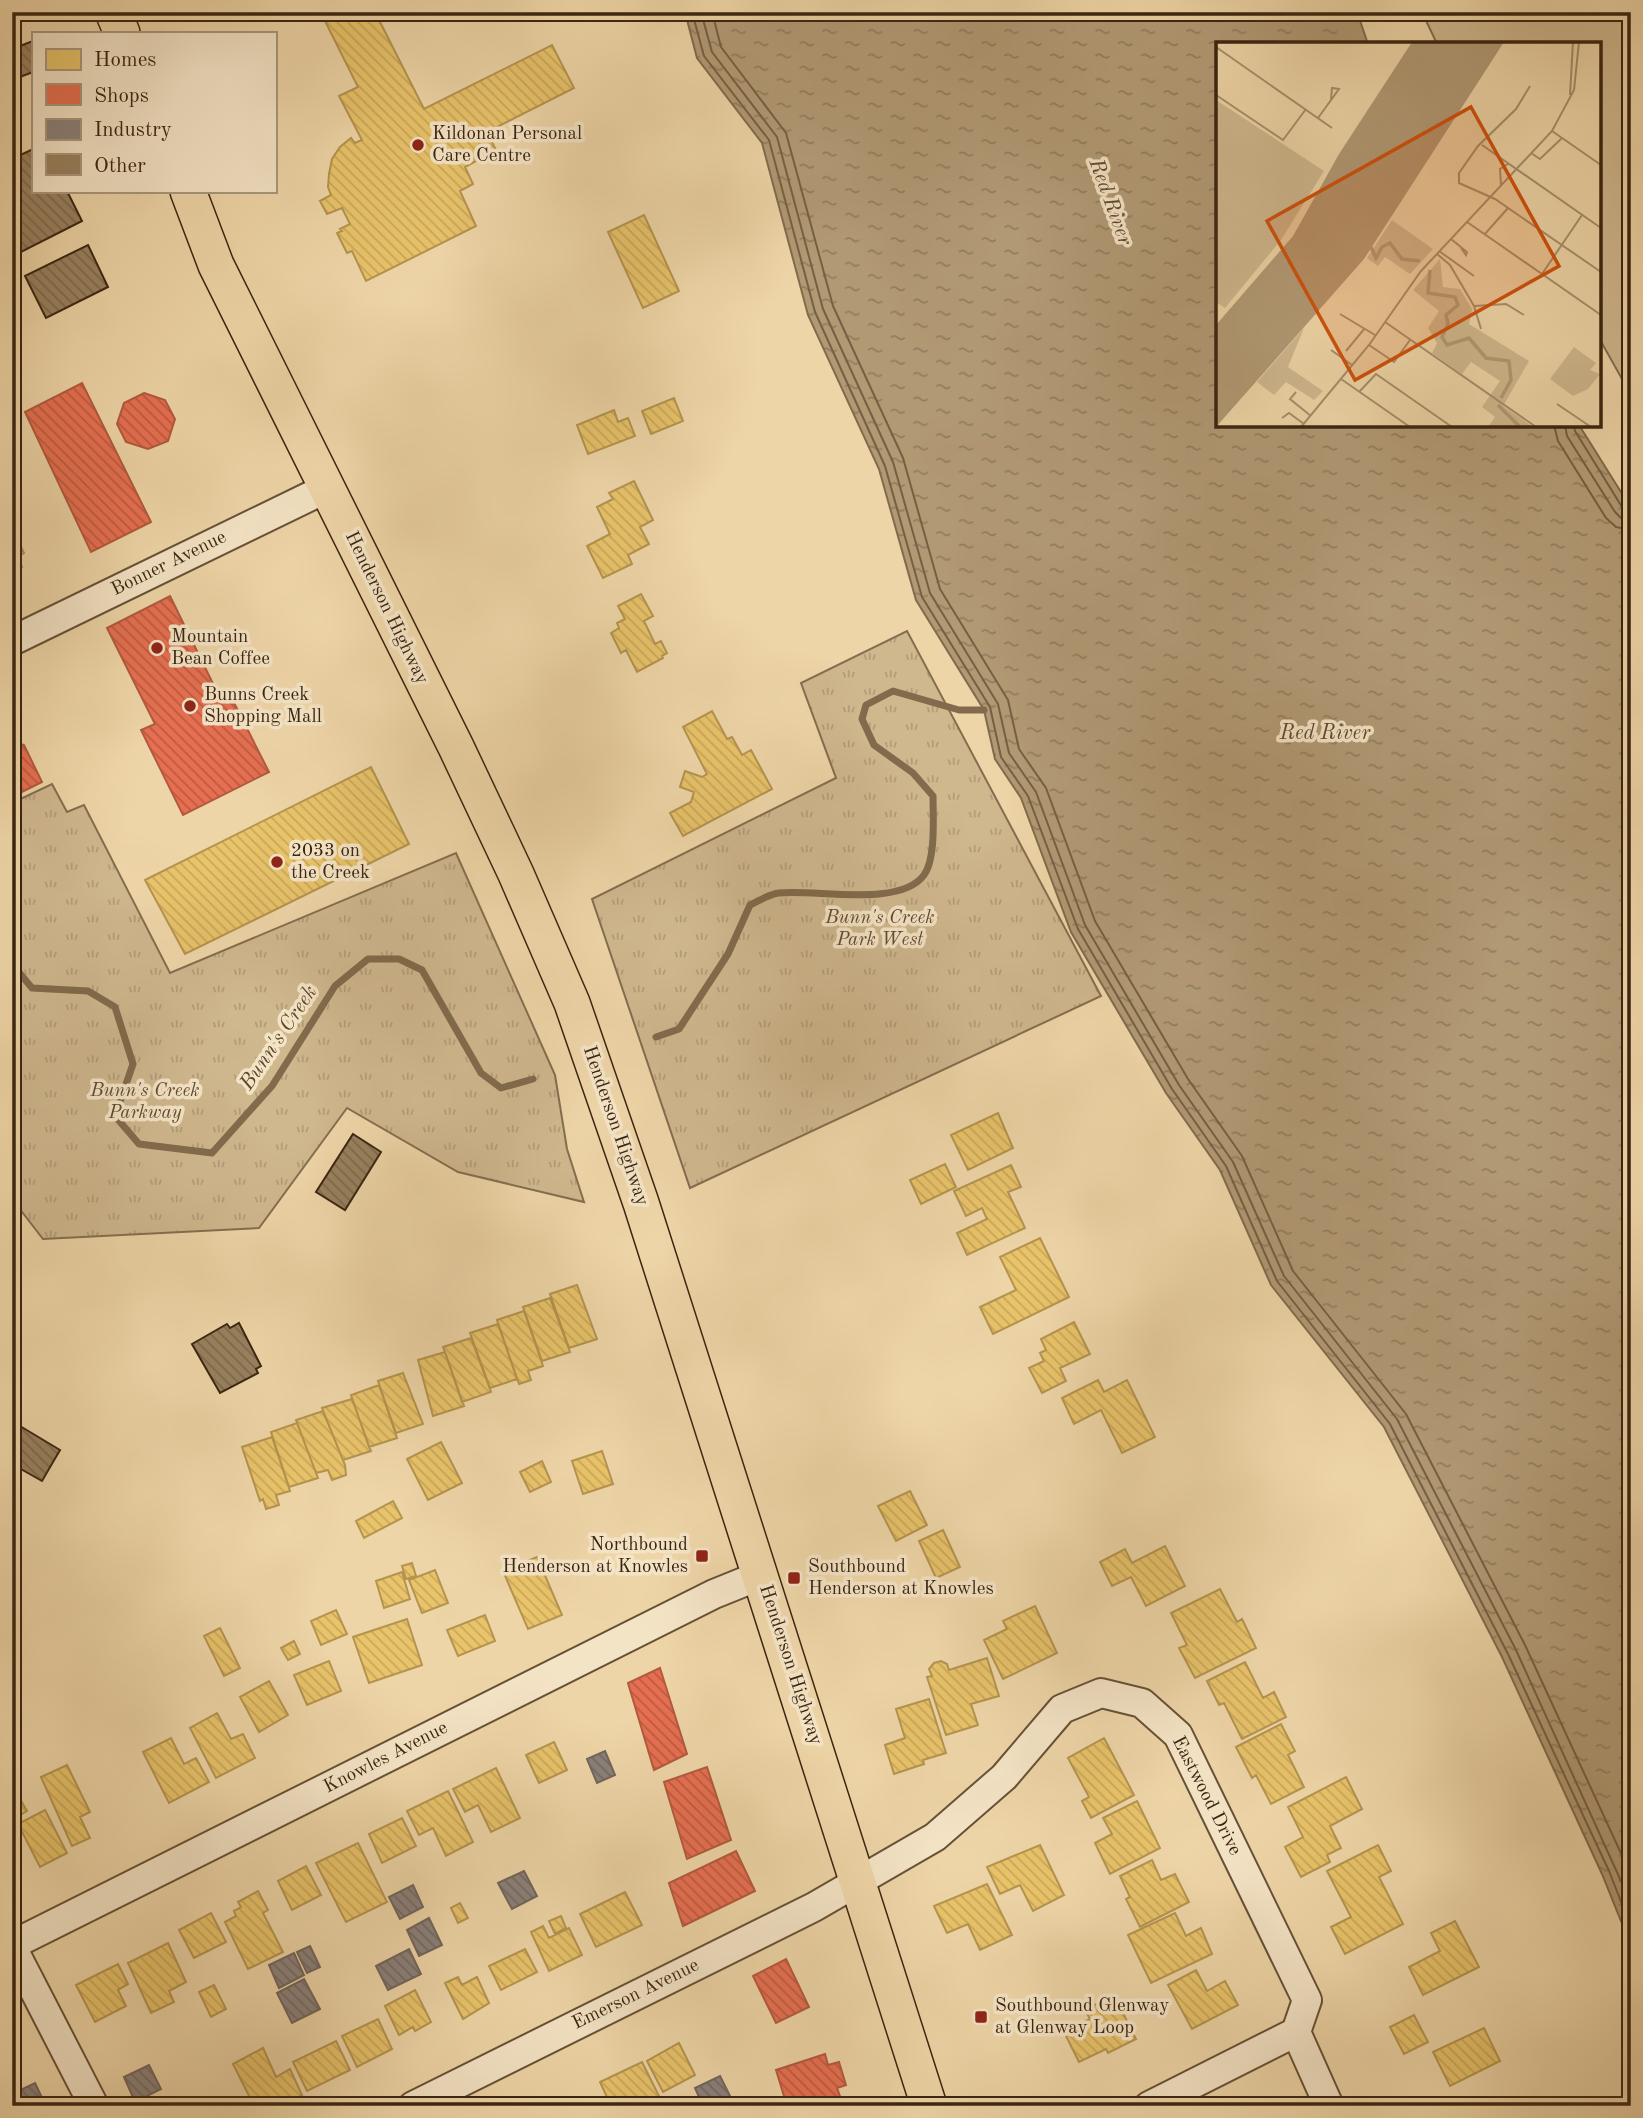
<svg xmlns="http://www.w3.org/2000/svg" width="1643" height="2118" viewBox="0 0 1643 2118" font-family="'Old Standard TT',serif">
<style>
.green{fill:#cfb78e;stroke:#846e50;stroke-width:2}
.park{fill:url(#park-tufts);stroke:#846e50;stroke-width:2}
.water{fill:url(#water-ripples);stroke:#816b4c;stroke-width:2}
.homes{fill:url(#homes-back-hatch);stroke:#b4944f;stroke-width:2}
.shops{fill:url(#shops-back-hatch);stroke:#b3593e;stroke-width:2}
.industry{fill:url(#industry-back-hatch);stroke:#72655c;stroke-width:2}
.lines{fill:none;stroke-linecap:round;stroke-linejoin:round}
.shore{stroke:#765f42;stroke-width:2}
.stream{stroke:#816b4c;stroke-width:7}
.building{fill:url(#building-back-hatch);stroke:#3a2511;stroke-width:2}
.minor-casing{stroke:#675136;stroke-width:32}
.major-casing{stroke:#3a2511;stroke-width:38}
.minor{stroke:#f4e4c6;stroke-width:28}
.major{stroke:#eed5a7;stroke-width:35}
.poi-dot{fill:#8f2418;stroke:#f4e4c6;stroke-width:2.5}
.labels{text-anchor:middle;dominant-baseline:central;stroke-width:7;stroke-linejoin:round;paint-order:stroke}
.poi-label{font-size:19px;fill:#3a2511;stroke:#f4e4c6;text-anchor:start}
.street-label{font-size:19px;fill:#3a2511;stroke:#f4e4c6}
.park-label{font-size:19px;font-style:italic;fill:#5f4a30;stroke:#f4e4c6}
.water-label{font-size:21px;font-style:italic;fill:#5e482f;stroke:#f4e4c6}
.inset-river{fill:none;stroke:#b19974;stroke-width:3.5}
.inset-road{fill:none;stroke:#a68f6b;stroke-width:2}
.view{fill:#ce510d;fill-opacity:0.15;stroke:#ce510d;stroke-width:3.5}
.inset-edge{fill:none;stroke:#3a2511;stroke-width:3.5}
</style>
<defs>
<pattern id="park-tufts" width="24" height="20" patternUnits="userSpaceOnUse" patternTransform="scale(1.75)"><rect width="24" height="20" fill="#cfb78e"/><path d="M3 7l-1-3M5 7V3M7 7l1-3M15 17l-1-3M17 17v-4M19 17l1-3" fill="none" stroke="#b29d79"/></pattern>
<pattern id="water-ripples" width="26" height="14" patternUnits="userSpaceOnUse" patternTransform="scale(1.75)"><rect width="26" height="14" fill="#b19974"/><path d="M2 4q2-2 4 0t4 0M15 11q2-2 4 0t4 0" fill="none" stroke="#917d5e"/></pattern>
<pattern id="homes-back-hatch" width="6" height="6" patternUnits="userSpaceOnUse" patternTransform="scale(1.75)"><rect width="6" height="6" fill="#e9c46a"/><path d="M-1 5l2 2M0 0l6 6M5-1l2 2" fill="none" stroke="#c9a85b"/></pattern>
<pattern id="shops-back-hatch" width="6" height="6" patternUnits="userSpaceOnUse" patternTransform="scale(1.75)"><rect width="6" height="6" fill="#e76f51"/><path d="M-1 5l2 2M0 0l6 6M5-1l2 2" fill="none" stroke="#bc5b42"/></pattern>
<pattern id="industry-back-hatch" width="6" height="6" patternUnits="userSpaceOnUse" patternTransform="scale(1.75)"><rect width="6" height="6" fill="#8a817c"/><path d="M-1 5l2 2M0 0l6 6M5-1l2 2" fill="none" stroke="#726964"/></pattern>
<pattern id="building-back-hatch" width="6" height="6" patternUnits="userSpaceOnUse" patternTransform="scale(1.75)"><rect width="6" height="6" fill="#98815f"/><path d="M-1 5l2 2M0 0l6 6M5-1l2 2" fill="none" stroke="#7d694d"/></pattern>
</defs>
<rect width="100%" height="100%" fill="#eed5a7"/>
<filter id="stains"><feTurbulence type="fractalNoise" baseFrequency=".00286" numOctaves="4"/><feColorMatrix values="0 0 0 0 .2 0 0 0 0 .09 0 0 0 0 .02 0 0 0 .5 -.17"/></filter>
<radialGradient id="worn" r=".72"><stop offset=".6" stop-color="#630" stop-opacity="0"/><stop offset="1" stop-color="#630" stop-opacity=".3"/></radialGradient>
<path class="green" d="M1422,12H1631V395L1599,338V44H1437Z"/>
<path class="park" d="M907,631L1101,996L690,1188L592,899L836,778L801,683Z
M52,784L67,812L84,805L170,973L456,853L555,1075L567,1149L584,1202L458,1172L347,1108L259,1228L43,1239L12,1199V803Z"/>
<path class="water" d="M685,12H1357L1368,44H1218V425H1579L1631,508V1946L1602,1874L1502,1657L1384,1427L1271,1285L1220,1170L1166,1093L1071,932L1021,798L995,759L984,710L916,600L879,469L808,315L762,143L697,58Z"/>
<path class="homes" d="M375,12L424,109L552,45L574,88L487,132L496,150L465,167L473,184L460,191L476,226L366,281L352,251L347,253L337,233L342,231L340,229L350,224L342,208L327,214L320,201L331,195L328,187L329,174L332,159L340,147L351,138L355,143L362,140L339,96L358,87L321,13Z
M644,215L679,291L643,308L608,232Z
M674,398L683,421L651,434L642,411Z
M614,410L618,422L628,418L635,436L588,454L577,425Z
M634,481L653,520L640,527L649,544L628,555L632,564L603,578L587,546L610,534L597,507L613,499L609,493Z
M15,534L24,553L17,557L22,567L12,572V536Z
M641,594L653,616L644,621L655,644L661,641L667,653L662,656L663,658L637,672L626,650L621,653L611,633L619,628L617,623L625,619L618,606Z
M712,711L727,739L732,737L742,755L751,750L772,789L683,836L670,813L691,802L694,792L680,787L685,771L702,777L707,774L683,727Z
M371,767L409,844L185,954L145,880Z
M998,1113L1013,1148L968,1170L951,1135Z
M945,1164L956,1187L921,1204L910,1180Z
M1011,1165L1021,1187L1008,1192L1025,1228L967,1255L957,1233L987,1219L982,1208L966,1216L954,1191Z
M1040,1238L1069,1297L993,1334L980,1307L1016,1290L1000,1257Z
M577,1285L597,1339L569,1348L550,1294Z
M550,1298L570,1352L542,1361L523,1307Z
M524,1311L543,1366L528,1371L531,1380L519,1384L497,1320Z
M1074,1322L1090,1354L1060,1368L1066,1381L1042,1393L1029,1368L1044,1361L1040,1353L1046,1350L1041,1339Z
M498,1324L517,1379L490,1388L470,1333Z
M471,1338L491,1392L462,1402L443,1347Z
M445,1352L464,1406L433,1416L418,1360Z
M403,1373L423,1424L396,1433L378,1381Z
M1098,1380L1104,1392L1127,1380L1155,1437L1122,1453L1101,1410L1074,1424L1062,1398Z
M379,1385L397,1438L369,1447L351,1395Z
M352,1399L371,1451L343,1460L322,1408Z
M323,1411L345,1465L346,1475L332,1480L328,1470L316,1473L296,1420Z
M297,1423L318,1478L289,1487L271,1432Z
M272,1437L290,1491L276,1495L279,1505L266,1509L263,1499L260,1501L242,1447Z
M441,1442L462,1483L428,1500L407,1459Z
M602,1451L613,1484L583,1494L572,1461Z
M542,1461L551,1482L530,1492L520,1472Z
M910,1491L927,1525L896,1541L878,1506Z
M393,1501L402,1518L364,1538L356,1521Z
M943,1530L960,1567L936,1578L919,1541Z
M1165,1546L1185,1586L1146,1606L1131,1577L1112,1586L1100,1562L1125,1549L1132,1563Z
M537,1557L562,1615L528,1629L503,1571Z
M412,1563L416,1576L406,1579L402,1566Z
M435,1570L448,1603L422,1613L409,1580Z
M402,1572L410,1599L384,1608L376,1581Z
M1220,1589L1237,1622L1242,1619L1256,1648L1195,1678L1179,1648L1187,1645L1171,1613Z
M1035,1606L1057,1653L1003,1679L984,1640L1007,1629L1003,1621Z
M336,1610L347,1634L321,1645L311,1621Z
M485,1615L495,1641L458,1656L447,1630Z
M407,1619L422,1665L369,1683L353,1637Z
M220,1628L240,1668L224,1676L204,1636Z
M294,1641L300,1654L288,1660L281,1648Z
M987,1658L999,1696L971,1704L978,1725L946,1735L927,1677L932,1676L929,1669L934,1663L941,1661L947,1664L949,1670Z
M329,1661L341,1691L307,1705L294,1675Z
M1245,1662L1263,1698L1274,1692L1286,1717L1242,1739L1224,1703L1219,1705L1207,1681Z
M269,1681L288,1715L259,1732L240,1697Z
M929,1699L946,1753L923,1760L924,1764L894,1774L885,1745L905,1738L896,1709Z
M217,1713L231,1739L243,1734L255,1758L216,1778L190,1728Z
M1281,1724L1295,1751L1288,1755L1304,1787L1271,1804L1256,1775L1252,1778L1236,1747Z
M171,1738L184,1764L196,1758L209,1782L169,1803L143,1752Z
M1104,1738L1134,1795L1091,1818L1082,1801L1089,1797L1068,1758Z
M554,1742L567,1770L539,1783L526,1755Z
M67,1765L90,1812L80,1817L90,1838L72,1846L41,1777Z
M496,1768L520,1818L491,1832L478,1805L465,1812L453,1789Z
M1346,1777L1362,1809L1330,1826L1341,1848L1327,1855L1330,1862L1301,1877L1285,1847L1303,1837L1288,1807Z
M14,1789L27,1811L12,1820V1790Z
M448,1791L473,1842L446,1856L433,1828L419,1835L407,1811Z
M1137,1801L1160,1848L1110,1874L1095,1843L1112,1834L1103,1818Z
M45,1810L67,1853L40,1867L18,1824Z
M402,1818L416,1846L382,1863L369,1834Z
M358,1843L387,1902L346,1922L316,1863Z
M1040,1845L1064,1895L1033,1911L1020,1885L1000,1894L987,1867Z
M1378,1845L1391,1871L1379,1877L1403,1924L1345,1954L1331,1927L1351,1917L1327,1871Z
M1152,1860L1161,1880L1175,1874L1189,1902L1140,1927L1126,1899L1130,1897L1120,1876Z
M306,1866L321,1895L292,1910L278,1881Z
M987,1884L1012,1935L980,1950L968,1924L947,1933L934,1906Z
M258,1891L268,1910L263,1913L283,1952L248,1969L225,1922L236,1916L234,1911L241,1907L238,1902Z
M625,1892L642,1925L596,1947L580,1914Z
M460,1903L468,1918L458,1923L451,1908Z
M211,1913L226,1942L194,1958L179,1930Z
M1175,1913L1186,1936L1201,1928L1212,1954L1151,1983L1128,1935Z
M561,1916L566,1928L555,1934L549,1921Z
M1455,1921L1479,1967L1423,1995L1409,1967L1440,1951L1431,1933Z
M543,1926L549,1938L569,1928L582,1955L549,1971L531,1932Z
M168,1943L186,1982L169,1991L174,2002L151,2013L128,1963Z
M525,1949L537,1972L501,1990L489,1966Z
M118,1964L128,1984L118,1990L126,2006L95,2022L76,1985Z
M1196,1970L1207,1991L1225,1981L1238,2005L1192,2029L1168,1985Z
M458,1977L462,1985L477,1977L489,2003L463,2019L445,1983Z
M214,1985L226,2009L211,2017L199,1992Z
M415,1990L431,2022L415,2031L413,2027L399,2035L385,2006Z
M1114,1995L1136,2039L1108,2053L1106,2049L1079,2062L1064,2032L1090,2019L1085,2010Z
M1414,2015L1428,2042L1404,2054L1390,2027Z
M378,2019L392,2049L357,2067L342,2036Z
M1484,2028L1500,2061L1450,2086L1433,2052Z
M336,2041L350,2070L307,2091L293,2062Z
M679,2043L695,2075L663,2092L647,2061Z
M263,2048L276,2077L290,2069L302,2095L284,2106H278L277,2103L271,2106H254L233,2064Z
M642,2062L664,2106H627L626,2104L611,2106L600,2082Z"/>
<path class="shops" d="M82,383L151,522L91,552L25,412Z
M144,393L165,400L175,419L168,441L148,449L126,442L117,424L124,403Z
M170,596L220,698L229,693L269,772L183,815L141,730L155,724L107,628Z
M12,721L17,731L12,741L24,745L42,782L12,797Z
M660,1668L687,1754L654,1770L628,1683Z
M707,1767L731,1840L687,1859L664,1782Z
M736,1851L755,1891L683,1926L669,1883Z
M786,1959L809,2007L776,2023L753,1976Z
M825,2054L828,2065L839,2062L846,2085L837,2088L841,2099L822,2106H787L776,2070Z"/>
<path class="industry" d="M605,1751L615,1775L597,1783L587,1759Z
M524,1871L537,1896L512,1909L498,1883Z
M413,1885L423,1907L400,1919L389,1897Z
M429,1918L442,1945L419,1956L407,1930Z
M310,1946L320,1967L307,1973L297,1952Z
M409,1949L421,1974L388,1990L376,1966Z
M294,1953L304,1975L279,1988L269,1965Z
M304,1979L320,2009L292,2023L277,1993Z
M149,2065L161,2089L135,2102L124,2077Z
M720,2076L735,2106H703L695,2088Z
M35,2083L46,2106H15L12,2094Z"/>
<g class="lines">
<path class="shore" d="M692,12L704,56L769,140L815,312L885,466L922,597L990,707L1001,757L1028,796L1078,929L1172,1089L1226,1166L1277,1281L1390,1424L1508,1654L1609,1871L1631,1927
M701,12L712,52L777,137L823,309L893,462L930,593L998,704L1009,753L1036,792L1085,925L1179,1085L1233,1162L1284,1276L1397,1419L1516,1650L1631,1903
M712,12L721,47L786,133L833,306L903,458L940,589L1008,700L1019,749L1046,788L1095,921L1188,1079L1242,1156L1293,1271L1406,1414L1525,1645L1631,1875
M1554,425L1558,441L1606,518L1616,527L1631,530
M1565,425L1567,436L1615,512L1621,518L1631,519
M1574,425L1575,431L1622,507L1631,511"/>
<path class="stream" d="M12,964L32,988L88,991L115,1007L133,1064L115,1116L139,1144L212,1153L272,1086L335,986L368,959H399L422,970L481,1073L501,1088L533,1079
M656,1037L679,1029L728,954L750,905C759,901 769,894 779,893C816,889 900,908 924,875C936,859 933,816 933,796L913,773L874,745L862,719L866,705L893,691L959,710H984"/>
</g>
<path class="building" d="M33,41V72L12,80V49Z
M33,149V191H67L82,221L15,255L12,250V159Z
M88,245L108,287L46,318L25,276Z
M353,1134L381,1152L345,1210L316,1192Z
M239,1323L261,1366L256,1369L258,1373L220,1393L192,1344L227,1324L230,1328Z
M20,1426L60,1450L42,1481L12,1464V1439Z"/>
<g class="lines">
<defs>
<path id="minor" d="M12,641L327,488
M12,1945L714,1594L761,1575
M12,1947L94,2106
M413,2106L814,1907L935,1837L1004,1777L1062,1709L1101,1693L1142,1703L1178,1735L1307,2000L1296,2032L1329,2106
M1149,2106L1296,2032"/>
<path id="major" d="M113,12L122,33
M188,191L216,265L456,747L516,874L572,1003L641,1203L929,2106"/>
</defs>
<use href="#minor" class="minor-casing"/>
<use href="#major" class="major-casing"/>
<use href="#minor" class="minor"/>
<use href="#major" class="major"/>
</g>
<g class="poi-dot">
<circle cx="418" cy="145" r="7"/>
<circle cx="157" cy="648" r="7"/>
<circle cx="190" cy="706" r="7"/>
<circle cx="277" cy="862" r="7"/>
<rect x="695" y="1549" width="14" height="14" rx="3.5"/>
<rect x="787" y="1571" width="14" height="14" rx="3.5"/>
<rect x="974" y="2010" width="14" height="14" rx="3.5"/>
</g>
<g class="labels">
<g class="poi-label">
<text x="432" y="134">Kildonan Personal<tspan x="432" dy="22">Care Centre</tspan></text>
<text x="171" y="637">Mountain<tspan x="171" dy="22">Bean Coffee</tspan></text>
<text x="204" y="695">Bunns Creek<tspan x="204" dy="22">Shopping Mall</tspan></text>
<text x="291" y="851">2033 on<tspan x="291" dy="22">the Creek</tspan></text>
<text x="688" y="1545" text-anchor="end">Northbound<tspan x="688" dy="22">Henderson at Knowles</tspan></text>
<text x="808" y="1567">Southbound<tspan x="808" dy="22">Henderson at Knowles</tspan></text>
<text x="995" y="2006">Southbound Glenway<tspan x="995" dy="22">at Glenway Loop</tspan></text>
</g>
<g class="street-label">
<text transform="translate(169 564) rotate(-26)">Bonner Avenue</text>
<text transform="translate(386 608) rotate(64)">Henderson Highway</text>
<text transform="translate(615 1126) rotate(71)">Henderson Highway</text>
<text transform="translate(790 1665) rotate(72)">Henderson Highway</text>
<text transform="translate(386 1758) rotate(-27)">Knowles Avenue</text>
<text transform="translate(1206 1796) rotate(63)">Eastwood Drive</text>
<text transform="translate(636 1995) rotate(-26)">Emerson Avenue</text>
</g>
<g class="park-label">
<text x="880" y="918">Bunn's Creek<tspan x="880" dy="22">Park West</tspan></text>
<text x="145" y="1091">Bunn's Creek<tspan x="145" dy="22">Parkway</tspan></text>
</g>
<g class="water-label">
<text transform="translate(1110 202) rotate(70)">Red River</text>
<text x="1325" y="733">Red River</text>
<text transform="translate(279 1038) rotate(-56)">Bunn's Creek</text>
</g>
</g>
<g transform="translate(1216 42)">
<rect width="385" height="385" fill="#eed5a7"/>
<path d="M0,58L108,129L65,198L9,266L0,260Z" fill="#cfb78e"/>
<path d="M176,178L217,207L194,232L169,215L162,224L151,216ZM224,217L227,245L244,247L256,267L253,282L313,319L287,364L317,385H272L279,375L266,365L284,339L255,320L246,332L216,311L221,301L212,286L223,269L197,248ZM88,286L72,325L107,349L98,358L70,340L58,353L41,340ZM358,305L380,321L374,328L384,332L372,347L357,354L334,337Z" fill="#cfb78e"/>
<path d="M196,0H288L148,217L0,385V283L77,194L123,112Z" fill="#b19974"/>
<path class="inset-river" d="M155,205L160,216L166,205L174,201L186,217L204,219M214,228L212,251L239,255L242,263L230,273L232,282L226,295L231,303L253,296L270,316L293,319L295,338L285,356M282,363L304,385"/>
<path class="inset-road" d="M0,5L116,86M385,32V62M314,44L300,67L262,104L243,131V141L279,157L385,230M0,53L67,98L90,67M354,53L357,0M102,76L123,47L116,46L115,57M336,89L385,123M266,103L385,186M315,111L324,117L346,96M285,143L284,127L292,122M251,180L385,273M268,193L292,166M235,197L251,210L250,213L245,206M223,209L258,234M221,212L234,223L258,264L265,287M326,232L366,173M258,264L290,262L308,273M124,272L159,293M169,280L320,385M153,303L178,320L194,298M115,308L136,323M130,309L149,286M125,337L194,385M80,350L74,357L95,374M143,350L160,332L236,385M341,362L375,385M66,376L73,371L88,382M85,385L153,303L205,229L336,89L358,48L363,0"/>
<path class="view" d="M255,65L343,224L139,338L51,179Z"/>
<rect width="385" height="385" class="inset-edge"/>
</g>
<rect width="1643" height="2118" fill="none" stroke="#eed5a7" stroke-width="42"/>
<rect x="14" y="14" width="1615" height="2090" fill="none" stroke="#3a2511" stroke-width="3.5"/>
<rect x="21" y="21" width="1601" height="2076" fill="none" stroke="#3a2511" stroke-width="2"/>
<rect x="32" y="32" width="245" height="161" fill="#f4e4c6" stroke="#aa987e" stroke-width="2"/>
<rect x="46" y="49" width="35" height="21" fill="#e9c46a" stroke="#aa987e" stroke-width="2"/>
<text x="94" y="66" font-size="21" fill="#3a2511">Homes</text>
<rect x="46" y="84" width="35" height="21" fill="#e76f51" stroke="#aa987e" stroke-width="2"/>
<text x="94" y="102" font-size="21" fill="#3a2511">Shops</text>
<rect x="46" y="119" width="35" height="21" fill="#8a817c" stroke="#aa987e" stroke-width="2"/>
<text x="94" y="136" font-size="21" fill="#3a2511">Industry</text>
<rect x="46" y="154" width="35" height="21" fill="#98815f" stroke="#aa987e" stroke-width="2"/>
<text x="94" y="172" font-size="21" fill="#3a2511">Other</text>
<rect width="100%" height="100%" filter="url(#stains)"/>
<rect width="100%" height="100%" fill="url(#worn)"/>
</svg>
